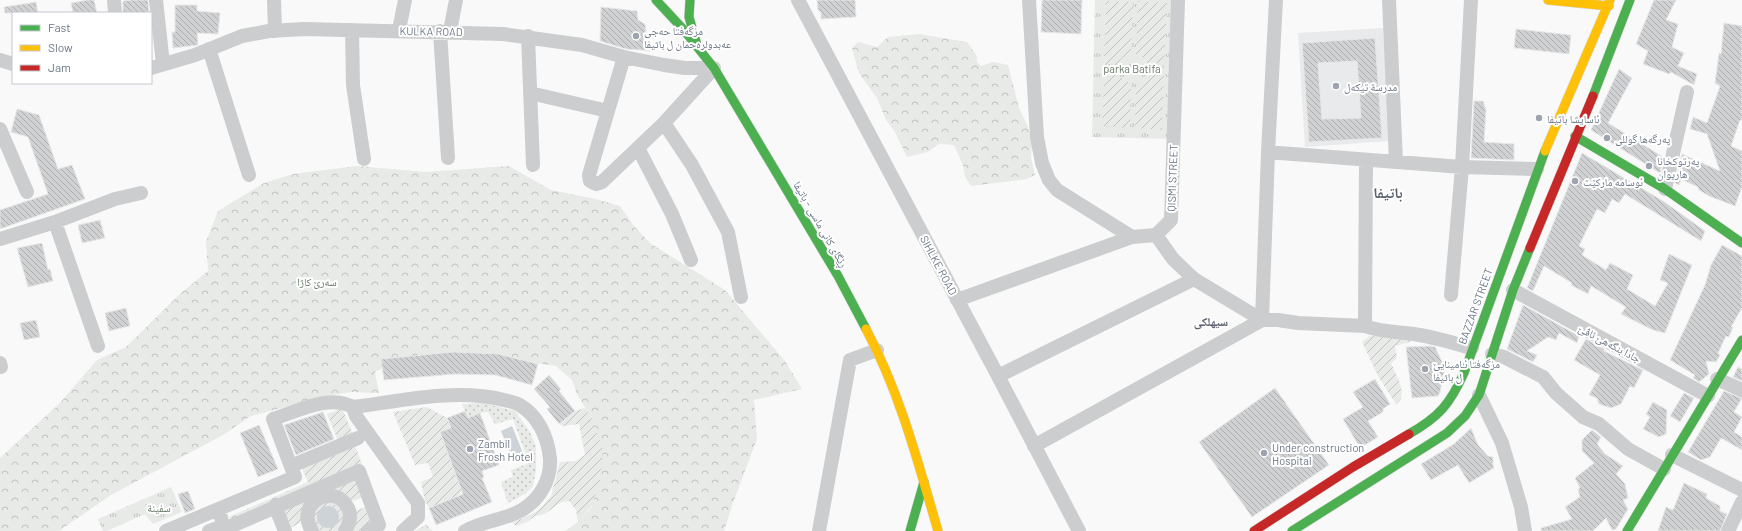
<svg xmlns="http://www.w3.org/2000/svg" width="1742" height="531" viewBox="0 0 1742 531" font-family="Barlow,'Noto Naskh Arabic',sans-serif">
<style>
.built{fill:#e9eaeb}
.grass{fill:url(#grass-dots)}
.forest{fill:url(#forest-crowns)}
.park{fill:url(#park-tufts)}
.garden{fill:url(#garden-furrows)}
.water{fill:#ced3d7}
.building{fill:url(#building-back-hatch);stroke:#e8e8e8;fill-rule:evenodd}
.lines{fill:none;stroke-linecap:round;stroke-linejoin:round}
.fast-casing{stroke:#d6d6d7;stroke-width:10}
.slow-casing{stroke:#d6d6d7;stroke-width:10}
.jam-casing{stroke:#d6d6d7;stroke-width:10}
.street{stroke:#cccdce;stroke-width:14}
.fast{stroke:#4caf50;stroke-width:9}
.slow{stroke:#ffc107;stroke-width:9}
.jam{stroke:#c62828;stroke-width:9}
.poi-dot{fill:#9da4ae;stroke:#fff;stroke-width:1.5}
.labels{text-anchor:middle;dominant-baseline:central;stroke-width:4;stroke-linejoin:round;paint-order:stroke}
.poi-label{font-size:11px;fill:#6b7686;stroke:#fff;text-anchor:start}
.street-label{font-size:11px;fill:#6b7686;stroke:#fff}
.park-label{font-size:11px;fill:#667966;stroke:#fff}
.neighbourhood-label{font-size:12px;font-weight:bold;fill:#59606c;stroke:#fff}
.district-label{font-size:15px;font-weight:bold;fill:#59606c;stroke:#fff}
</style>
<defs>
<pattern id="grass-dots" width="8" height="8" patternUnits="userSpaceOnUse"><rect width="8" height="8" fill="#e7eae6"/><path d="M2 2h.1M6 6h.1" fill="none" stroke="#bfc2c0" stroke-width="1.8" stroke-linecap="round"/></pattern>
<pattern id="forest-crowns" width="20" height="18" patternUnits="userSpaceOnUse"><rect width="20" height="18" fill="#e7eae6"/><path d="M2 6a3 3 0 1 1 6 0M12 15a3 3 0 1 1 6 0" fill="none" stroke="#bfc2c0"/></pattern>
<pattern id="park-tufts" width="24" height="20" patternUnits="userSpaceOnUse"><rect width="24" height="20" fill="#e7eae6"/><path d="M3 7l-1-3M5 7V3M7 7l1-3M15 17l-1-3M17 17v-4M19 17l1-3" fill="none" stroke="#bfc2c0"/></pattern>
<pattern id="garden-furrows" width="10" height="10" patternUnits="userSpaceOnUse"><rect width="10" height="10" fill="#e7eae6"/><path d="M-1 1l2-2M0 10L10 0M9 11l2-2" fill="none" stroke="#bfc2c0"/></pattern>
<pattern id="building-back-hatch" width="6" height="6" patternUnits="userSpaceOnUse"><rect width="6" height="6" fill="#d0d1d2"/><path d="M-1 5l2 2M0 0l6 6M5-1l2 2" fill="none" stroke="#adaeb0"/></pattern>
</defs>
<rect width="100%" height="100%" fill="#f9f9f9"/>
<path class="built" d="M1383,28L1390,141L1305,147L1298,33Z"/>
<path class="grass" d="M483,403L515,411L530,432L536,446V470L533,486L525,494L508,503L501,482L513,477L511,470L529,463L513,419L495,424L488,412L480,413L468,418L462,404Z"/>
<path class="forest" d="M919,34L967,42L977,56V62L981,66L993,62L1008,65L1019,108L1028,127L1032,143L1031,157L1035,175L1027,179L971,186L965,177L963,165L954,145L939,144L928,152L907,157L895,132L886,120L877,98L859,73L852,48L858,42L877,47L888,37Z
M357,166L426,172L509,166L551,190L596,199L620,206L634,226L650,243L725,290L785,361L802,389L754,400L757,439L733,503L724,531H565L578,522L592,507V419L577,394L572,380L556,366L494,357L387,366L375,372L379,393L352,392L325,396L251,416L223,435L111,495L59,531H0V458L59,404L97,360L126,347L181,293L208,271L206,242L218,211L264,183L293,174Z
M308,482L310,487L231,522L229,517Z
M426,525L433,531H414Z"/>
<path class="park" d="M1095,0H1172L1169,139L1092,137Z
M171,487L182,512L153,524L145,514L107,531H103L98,519Z"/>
<path class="garden" d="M1106,1L1133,2L1131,55L1127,54L1121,59L1119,65L1104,64Z
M1138,1L1167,3L1164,68L1148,67C1146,59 1143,55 1136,54Z
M1105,69L1119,70L1120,77L1131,84L1130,128L1102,126Z
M1147,72L1164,73L1162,130L1135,128L1136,84L1142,82Z
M1370,336L1396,337L1413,341L1395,346L1397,358L1391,363L1399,381L1402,391L1401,399L1396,404L1378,376L1362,342Z
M427,407L447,418L451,428L440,433L456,476L472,482L459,495L429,508L425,501L421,482L433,477L428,463L415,465L393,412Z
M342,408L354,437L339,443L327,414Z
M585,408L592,419L603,450L600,480L591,507L578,522L576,510L569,501C554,501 550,516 535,516L527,522L516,526L513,523L539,510L551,496L560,462L576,461L585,455L579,424L563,426L559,424L575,411Z
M354,443L362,464L310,487L301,466Z
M357,478L364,497L349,502L327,489Z
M313,495L303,521L289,529L280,510Z
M328,501L342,508L345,518L341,528L337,531H320L317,528L312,513L314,508Z
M369,505L374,523L361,531H349L354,512Z"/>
<path class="water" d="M512,426L525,458L514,462L501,431Z
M317 517a11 11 0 1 1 22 0a11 11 0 1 1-22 0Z"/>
<path class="building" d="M87,0H94L97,13H73L71,3Z
M131,0H148L149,13H123V1Z
M817,0H855L856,17L821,19V12L818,10Z
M1042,0H1082L1081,34L1041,32Z
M1654,0H1676L1666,20L1678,24L1672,47L1684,53L1678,66L1697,74L1694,85L1671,72L1669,74L1643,64L1648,51L1636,44Z
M36,2L38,13H5L4,7Z
M175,5H197V11L220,13L218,34L197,33L198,45L173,48L172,32H175Z
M601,7L637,11L638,20L645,24L646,31L644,41L655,51L626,49L600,41Z
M1724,23L1742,26V121L1740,120L1731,146L1742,151V187L1735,206L1709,196L1699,190L1698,187L1681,179L1679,185L1675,183L1682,154L1720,171L1707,134L1690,129L1693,117L1707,123L1720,86L1715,83L1719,53L1721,54Z
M1516,29L1571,35L1569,54L1514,48Z
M1375,38L1382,138L1309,142L1302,43ZM1357,61L1361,118L1322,119L1318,63Z
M1619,69L1632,78L1608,123L1663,157L1660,173L1591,130Z
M1474,101H1483L1486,110L1484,142L1514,144V160L1471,158Z
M17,109L39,115L58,169L72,165L85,199L0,229V210L48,194L28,137L11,132Z
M1582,153L1663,201L1705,231L1701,241L1625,194L1619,203L1612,199L1605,213L1597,209L1579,246L1585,249L1582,255L1606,270L1610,263L1633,275L1627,289L1655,306L1668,283L1660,280L1669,254L1692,265L1665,333L1653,330L1621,314L1626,307L1591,286L1588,294L1571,285L1572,283L1544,266L1533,291L1527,288Z
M100,220L105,238L82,243L78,225Z
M42,243L48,270L50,269L53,281L28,287L17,248Z
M1722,245L1742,256V308L1731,327H1733L1729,337L1726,336L1718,353L1720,355L1716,362L1706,361L1709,374L1699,382L1693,378L1695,375L1670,360L1705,285L1711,265Z
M1523,305L1579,336L1577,343L1559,333L1556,340L1548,337L1527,351L1537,355L1533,362L1507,349Z
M126,308L130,326L109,331L105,313Z
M36,320L40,337L24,340L20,323Z
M1586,339L1604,349V351L1643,370L1634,388L1630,386L1621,404L1611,408L1599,404L1597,398L1589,395L1600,375L1574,360Z
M1430,346L1435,347L1445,368L1440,392L1438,396L1412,398L1406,347Z
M453,352L498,354L538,364L532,385L495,375L455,374L384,380L381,359Z
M1738,367L1742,369V381L1733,377Z
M549,375L561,389L559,391L575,411L559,424L547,409L550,407L534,389Z
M1375,379L1390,404L1383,409V412L1368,421L1378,437L1360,448L1343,419L1363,407L1353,392Z
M1275,388L1329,465L1252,517L1199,442Z
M1724,391L1742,398L1734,412L1742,417L1734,432L1742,437V450L1721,438L1710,457L1701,460L1688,452Z
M1684,393L1694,398L1680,422L1670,416Z
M1653,402L1667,410L1666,434L1659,437L1643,429L1650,417L1646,414Z
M465,411L468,418L480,413L499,465L482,471L484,477L482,478L492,502L436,525L429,508L463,494L440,432L451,428L447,418Z
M323,412L334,439L296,455L284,425Z
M259,425L278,469L258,477L240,433Z
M1471,428L1478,445L1488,456L1493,457V465L1494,468L1469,483L1458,465L1431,480L1421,464L1454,444Z
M1592,430L1601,437L1597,444L1605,454L1623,466L1616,474L1625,484L1628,498L1623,500L1628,509L1616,529L1612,530L1606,518L1593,531H1541V528L1572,519L1565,507L1580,497L1578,489L1580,488L1575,478L1594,463L1582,451V440Z
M1684,483L1707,494L1706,498L1720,506V511L1727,514L1720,531H1658L1666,507L1673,510Z
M188,491L195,509L185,513L178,494Z"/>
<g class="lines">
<defs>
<path id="fast" d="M656,0L683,29L714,68L838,276L866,329
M690,0L689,17L697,45
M1593,96L1630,0
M1575,136L1665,189L1742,243
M1409,434C1439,417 1450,404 1464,373L1545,151
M910,531L924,482
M1292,531L1447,433L1465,416L1479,395L1513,290L1530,248
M1627,531L1742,340"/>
<path id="slow" d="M1548,0L1609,6
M1545,151L1610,0
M866,329C900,393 918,462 938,531"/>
<path id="jam" d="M1530,248L1593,96
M1254,531L1353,467L1409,434"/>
</defs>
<use href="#fast" class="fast-casing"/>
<use href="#slow" class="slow-casing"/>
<use href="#jam" class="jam-casing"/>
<path class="street" d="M114,0L115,13
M156,0L163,64
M274,0L275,31
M798,0L998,376L1079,531
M1029,0L1037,137L1042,163L1049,180L1057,190L1132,237
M1389,0L1396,162
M352,30L353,85L364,159
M399,30L405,0
M440,31L448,158
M450,31L456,0
M528,36L533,165
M209,49L249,175
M624,57L589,175L590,181L596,184L602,182L664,123L714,68
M0,60L13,64
M151,68L195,55L242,36L269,31L305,29L503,34L582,45L624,57L664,65L685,68H714
M530,93L608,111
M664,123L692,165L728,232L741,297
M0,129L27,192
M638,148L672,214L691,260
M1268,152L1462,167L1537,169
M1665,189L1687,92
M55,222L98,346
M1156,235L1173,259L1194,279L1262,320H1278L1298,323L1365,326C1381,332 1398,332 1414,334C1434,337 1453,343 1472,348
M0,239L55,222L115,199L141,193
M1513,290L1708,396
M1451,295L1462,167L1471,0
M957,300L1132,237L1156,235L1171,220L1178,0
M1365,326L1366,160
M1492,354L1504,357L1543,377L1556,393L1583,417L1599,424L1628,449L1664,469
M0,363L1,367
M998,376L1194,279
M1717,379L1742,390
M1479,395L1502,443L1521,507L1525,531
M353,407L356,416L418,503V517L403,531
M1034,446L1262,320L1268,152L1276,0
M1672,455L1742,490
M291,466L358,438
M275,506L285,531
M225,529L359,471L379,525L368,531
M166,531L295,477L273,419C298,411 329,394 353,407C402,401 455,388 504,400C508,401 514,402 518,404C538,415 548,437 550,459C551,480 540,499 522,510C505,520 483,521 465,531
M209,531L223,526L219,509
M312,531C294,503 334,481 348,508C352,516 350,523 345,531
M819,531L850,360L877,350
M1728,531L1742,502"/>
<use href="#fast" class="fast"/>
<use href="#slow" class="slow"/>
<use href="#jam" class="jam"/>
</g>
<g class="poi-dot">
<circle cx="636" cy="36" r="4"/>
<circle cx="1336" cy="86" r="4"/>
<circle cx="1539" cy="118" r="4"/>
<circle cx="1607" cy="138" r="4"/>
<circle cx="1649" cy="166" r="4"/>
<circle cx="1575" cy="181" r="4"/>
<circle cx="1425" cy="369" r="4"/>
<circle cx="470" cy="449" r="4"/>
<circle cx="1264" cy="453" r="4"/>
</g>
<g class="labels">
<g class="poi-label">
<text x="644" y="30">مزگەفتا حەجی<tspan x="644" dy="13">عەبدولرەحمان ل باتیفا</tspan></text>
<text x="1344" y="86">مدرسة تيكه‌ل</text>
<text x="1547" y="118">ئاسایشا باتیفا</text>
<text x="1615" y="138">په‌رگه‌ها گوللی</text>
<text x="1657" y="160">په‌رتوكخانا<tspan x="1657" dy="13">هاریوان</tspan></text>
<text x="1583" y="181">ئوسامە مارکێت</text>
<text x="1433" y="363">مزگەفتا ئـامینایێ<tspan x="1433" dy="13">ل باتیفا</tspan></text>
<text x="478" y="443">Zambil<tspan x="478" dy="13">Frosh Hotel</tspan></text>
<text x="1272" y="447">Under construction<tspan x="1272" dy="13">Hospital</tspan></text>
</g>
<g class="street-label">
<text transform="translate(431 31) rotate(1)">KULKA ROAD</text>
<text transform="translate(1172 178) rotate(-88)">QISMI STREET</text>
<text transform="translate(821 224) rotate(60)">ڕێگای کانی ماسی - باتيفا</text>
<text transform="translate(939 265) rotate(62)">SIHLKE ROAD</text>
<text transform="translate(1475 306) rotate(-70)">BAZZAR STREET</text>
<text transform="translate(1610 343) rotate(28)">جادا بنگەهێ ئاڤێ</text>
</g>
<g class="park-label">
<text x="1132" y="68">parka Batifa</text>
<text x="317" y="281">سەرێ کاژا</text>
<text x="159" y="507">سفينة</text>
</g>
<g class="neighbourhood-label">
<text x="1211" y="321">سيهلكى</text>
</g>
<g class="district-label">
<text x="1388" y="192">باتیفا</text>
</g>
</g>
<rect x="12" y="12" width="140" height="72" fill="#ffffff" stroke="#c4c8cf"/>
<rect x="20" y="25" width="20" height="6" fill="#4caf50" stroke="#c4c8cf"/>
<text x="48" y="32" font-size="12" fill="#6b7686">Fast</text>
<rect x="20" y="45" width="20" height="6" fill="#ffc107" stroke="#c4c8cf"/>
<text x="48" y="52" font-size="12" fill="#6b7686">Slow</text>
<rect x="20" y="65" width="20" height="6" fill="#c62828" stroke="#c4c8cf"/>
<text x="48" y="72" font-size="12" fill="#6b7686">Jam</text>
</svg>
